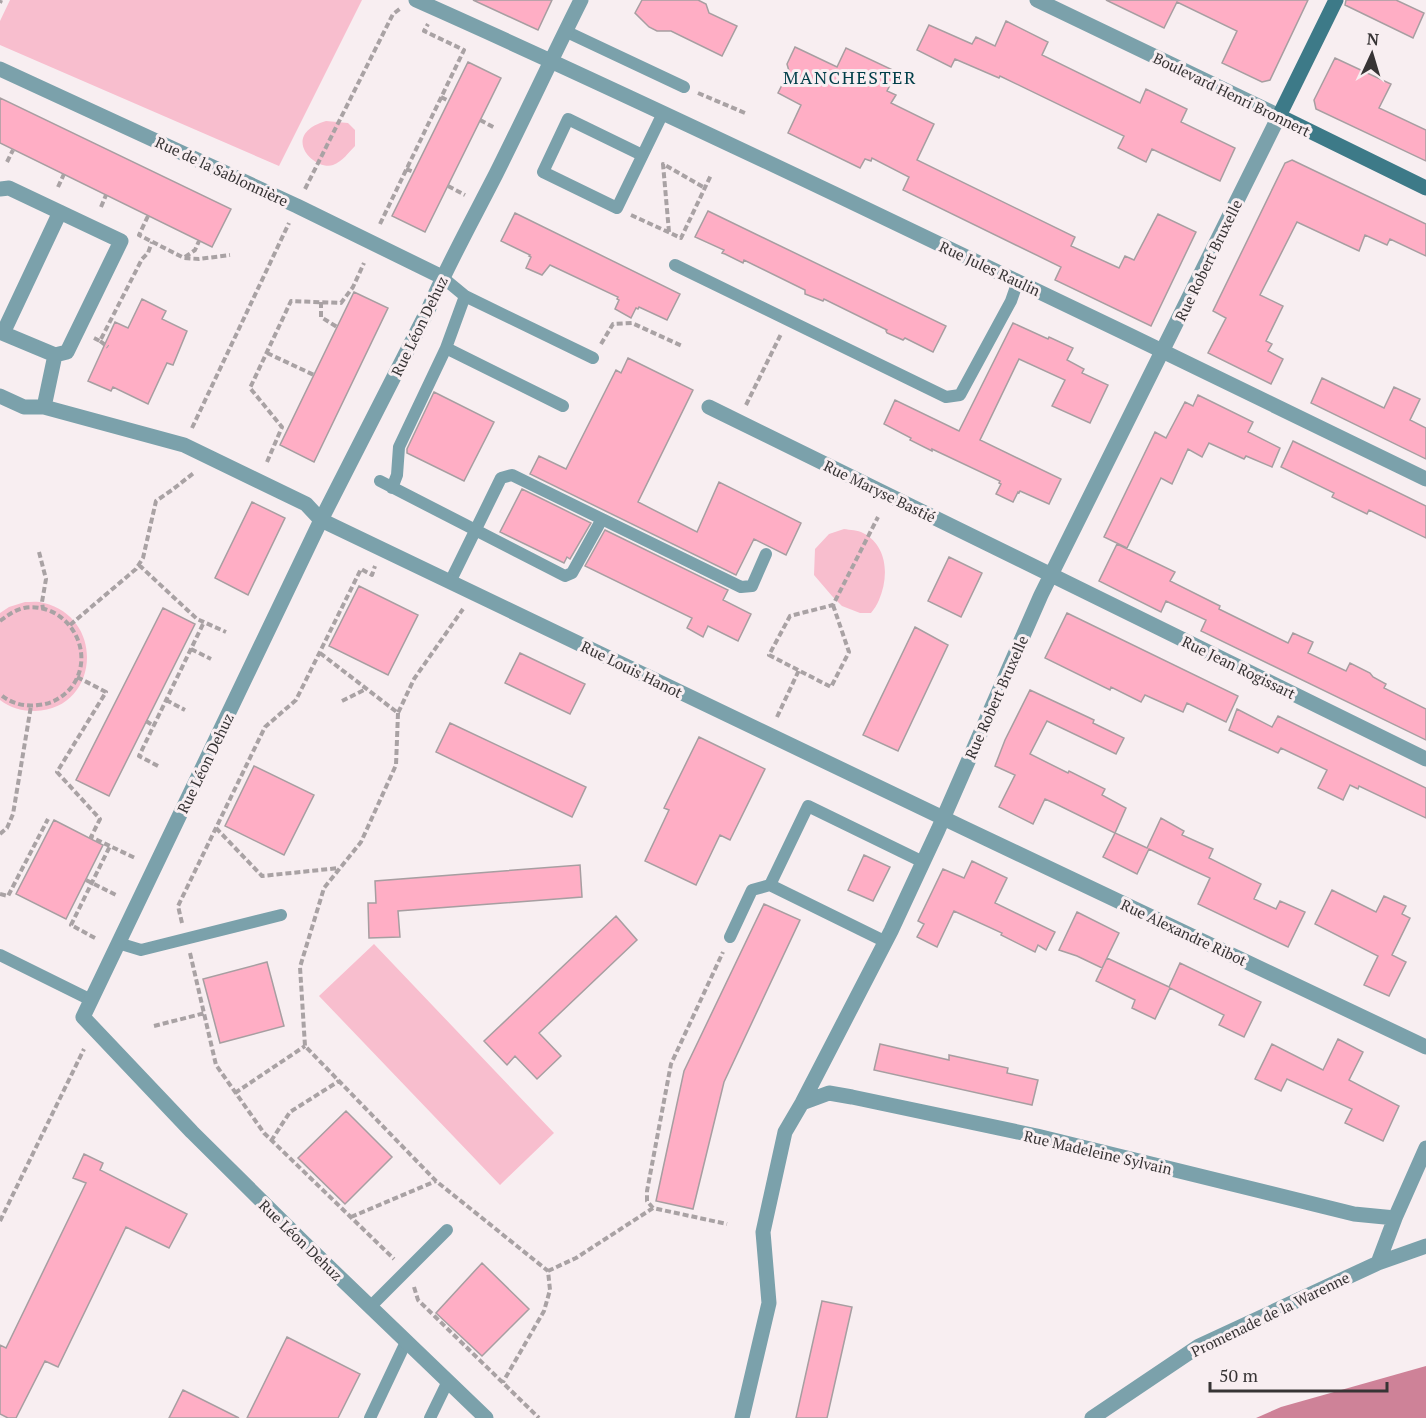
<svg xmlns="http://www.w3.org/2000/svg" width="1426" height="1418" viewBox="0 0 1426 1418" font-family="'PT Serif',serif">
<style>
.green{fill:#f8bece}
.water{fill:#ce8298}
.building{fill:#ffaec5;stroke:#a79ea1;stroke-width:1.5}
.lines{fill:none;stroke-linecap:round;stroke-linejoin:round}
.path{stroke:#a9a2a4;stroke-width:4;stroke-dasharray:6 3;stroke-linecap:butt}
.service{stroke:#7ba1ab;stroke-width:12}
.minor{stroke:#7ba1ab;stroke-width:15}
.secondary{stroke:#3d7a88;stroke-width:15}
.labels{text-anchor:middle;dominant-baseline:central;stroke-width:6;stroke-linejoin:round;paint-order:stroke}
.street-label{font-size:15px;fill:#373435;stroke:#f8eef1}
.quarter-label{font-size:18px;letter-spacing:1.5px;fill:#003e49;stroke:#f8eef1}
</style>
<rect width="100%" height="100%" fill="#f8eef1"/>
<path class="green" d="M10,0H362L279,166L0,45V21Z
M326,121L348,123L355,130V146C349,152 342,162 333,165C314,171 279,135 326,121Z
M844,529C850,530 858,530 863,533C888,546 889,577 879,600C877,605 874,609 871,613H860L842,606L832,596L814,575L815,549L829,534Z
M25,602C31,602 38,601 44,603C107,619 98,710 35,711C22,711 10,708 0,700V613L9,607Z
M374,944L554,1133L500,1185L319,996Z"/>
<path class="water" d="M1426,1366V1418H1256L1281,1407Z"/>
<path class="building" d="M473,0H552L538,30Z
M642,0H698L706,4L709,13L737,26L722,56L671,31H657L649,27L635,13Z
M1106,0H1308L1270,80L1262,82L1222,63L1237,31L1177,2L1164,28Z
M1346,0H1396L1424,13L1413,38L1345,5Z
M1006,21L1048,42L1042,55L1140,103L1146,89L1187,109L1181,122L1235,148L1220,181L1152,149L1146,162L1118,148L1124,136L1000,76L999,78L955,59L951,67L917,50L929,25L972,44L976,37L995,46Z
M795,47L837,67L846,48L897,72L887,91L896,95L891,103L934,124L917,160L1075,237L1071,246L1119,268L1125,256L1134,260L1158,214L1196,232L1151,326L1055,280L1061,267L903,190L909,177L872,158L871,161L865,159L860,168L788,133L801,105L778,93L789,71L787,64Z
M1335,58L1391,84L1379,108L1426,130V161L1316,109L1314,100Z
M468,62L501,78L425,232L392,216Z
M0,98L231,209L212,247L0,143Z
M1292,160L1426,224V256L1390,239L1387,245L1365,235L1359,251L1297,222L1260,295L1283,306L1266,341L1272,344L1268,351L1283,359L1271,384L1208,353L1226,318L1213,311L1285,163Z
M708,211L946,326L933,352L905,338L903,340L887,333L886,331L887,330L824,299L823,301L805,294V290L744,260L743,263L725,254L722,253L724,250L695,237Z
M515,213L680,294L667,320L639,307L638,309L636,308L631,318L615,309L619,300L617,299L618,297L550,265L542,275L526,268L531,257L529,256L530,255L501,241Z
M354,292L388,308L314,462L280,445Z
M142,299L166,311L162,319L187,331L173,365L167,363L148,404L113,387L111,391L88,381L115,322L128,328Z
M1013,323L1048,339L1049,337L1073,348L1067,360L1084,369L1082,373L1108,385L1090,423L1052,406L1065,380L1019,359L980,440L1061,479L1049,504L1020,491L1019,493L1018,492L1013,502L996,494L1001,484L999,483L1000,481L932,449V451L910,440L911,438L884,424L895,400L959,431Z
M628,358L693,390L638,502L697,532L719,482L801,523L786,555L754,539L736,575L530,474L539,456L566,469L616,370L621,373Z
M1322,378L1384,408L1394,387L1420,399L1410,420L1426,428V459L1311,403Z
M434,392L494,422L464,481L407,453V449Z
M1198,395L1253,422L1248,432L1280,448L1272,467L1246,456L1244,459L1209,443L1202,457L1188,449L1172,484L1161,478L1127,548L1104,537L1155,432L1166,438L1185,402L1193,406Z
M1293,441L1426,506V538L1369,510L1367,514L1332,497L1334,493L1281,467Z
M522,489L591,523L570,559L567,557L564,563L500,532Z
M252,502L285,518L248,595L215,578Z
M605,530L728,590L723,600L751,614L738,641L708,626L703,637L687,628L692,618L585,566Z
M1117,544L1175,572L1170,581L1220,606L1219,609L1288,643L1293,633L1313,642L1308,653L1346,671L1350,663L1370,673L1373,677L1386,684L1384,688L1426,709V740L1201,631L1206,620L1166,601L1161,612L1099,581Z
M949,557L982,573L961,617L928,601Z
M359,586L418,615L388,675L329,646Z
M163,608L195,624L109,796L76,780Z
M1067,613L1238,696L1226,722L1187,703L1183,712L1145,695L1141,702L1111,687L1110,690L1045,658Z
M915,627L948,645L898,751L863,735Z
M520,653L585,684L570,714L505,683Z
M1030,690L1094,720L1093,723L1124,738L1116,754L1047,721L1030,754L1068,773L1069,771L1105,789L1102,795L1126,808L1115,833L1147,848L1161,818L1184,831L1182,835L1213,849L1209,858L1261,884L1254,899L1276,909L1280,901L1305,912L1288,947L1198,904L1210,878L1184,866L1149,849L1137,874L1103,857L1115,833L1054,803L1045,799L1033,824L999,807L1015,775L995,766L1005,740Z
M1237,709L1272,727L1278,716L1426,788V818L1359,786L1358,789L1350,785L1343,800L1318,788L1327,770L1281,748L1278,753L1229,730Z
M450,723L586,787L572,817L436,752Z
M699,737L765,769L730,840L720,835L696,885L645,861L669,810L664,808Z
M254,766L314,795L284,855L225,826Z
M54,820L103,845L66,919L16,894Z
M864,855L890,867L873,901L848,890Z
M972,861L1007,878L995,903L1055,932L1046,950L1038,945L1035,952L1001,935L1002,933L954,911L937,947L917,937L924,924L918,921L943,869L964,878Z
M580,865L582,897L398,911L400,937L369,938L368,903H376L375,881Z
M1332,890L1376,912L1384,896L1406,906L1402,914L1410,918L1392,955L1406,962L1389,996L1364,985L1378,956L1315,924Z
M764,904L800,920L724,1082L693,1209L656,1201L684,1071Z
M1077,912L1119,933L1102,968L1077,956L1059,950Z
M616,916L637,940L539,1033L561,1056L537,1079L515,1056L507,1065L484,1041Z
M1107,958L1169,987L1180,963L1261,1002L1244,1037L1219,1025L1224,1015L1170,988L1155,1019L1132,1008L1135,1000L1096,981Z
M267,962L284,1026L220,1043L203,979Z
M1338,1039L1363,1052L1349,1080L1399,1106L1383,1141L1345,1123L1352,1109L1287,1079L1281,1091L1255,1079L1272,1044L1323,1070Z
M880,1044L949,1060V1055L1008,1068L1007,1073L1038,1080L1032,1105L874,1070Z
M346,1111L392,1157L345,1204L298,1158Z
M84,1154L103,1163L100,1170L187,1214L169,1248L126,1227L58,1367L45,1361L16,1418H8L0,1414V1345L6,1348L86,1183L73,1178Z
M482,1263L529,1309L482,1356L436,1313Z
M822,1301L852,1307L827,1418H796Z
M287,1337L360,1374L338,1418H247Z
M183,1390L239,1418H169Z"/>
<g class="lines">
<path class="path" d="M0,3L1,0
M698,93L745,113
M441,97L449,101
M480,120L495,128
M7,162L13,150
M406,169L414,172
M448,186L465,195
M58,187L64,174
M305,189L393,14L401,8
M101,207L106,195
M631,215L681,238L711,175
M148,216L139,235L184,258L199,259L230,255
M380,224L464,50L424,31L428,24
M669,232L663,164L705,188
M185,257L195,250L199,241
M321,302V317L337,327
M94,338L100,341L142,259L148,253L152,242
M100,341L108,347
M601,344L613,324L632,323L682,346
M267,353L314,375
M746,405L781,334
M192,428L289,223
M267,462L282,427L250,388L291,301L341,303L353,287L364,263
M39,552L46,579L42,602L43,609
M139,565L197,619L226,632
M833,605L849,652L831,687L769,655L790,616L833,605L878,517
M0,621C8,615 15,610 24,608C57,602 85,633 81,664C80,673 76,682 70,689C61,698 52,704 38,705C24,707 10,703 0,694
M70,625L136,569L143,558L156,501L172,490L195,472
M191,649L211,659
M320,653L398,713L414,679L463,609
M77,677L106,692L57,772L100,819L91,837L135,858
M166,700L185,710
M342,701L366,689
M398,713L396,765L361,842L324,888L300,967L305,1046L436,1181L548,1271L550,1290L544,1311L503,1382
M777,717L799,670
M146,721L154,726
M158,766L139,756L204,622
M216,828L262,876L339,868
M0,834L7,828L13,814L31,706
M86,880L116,895
M0,894L8,896L48,819
M182,923L178,906L265,727L296,700L361,569L372,575L375,566
M95,938L71,925L110,846
M190,953L216,1065L264,1133L394,1259
M154,1026L205,1013
M235,1093L305,1046
M271,1141L290,1112L339,1081
M653,1208L647,1201V1191L671,1064L723,952
M351,1217L436,1181
M0,1221L84,1049
M548,1271L576,1258L653,1208L727,1224
M414,1287L418,1300L539,1418"/>
<path class="service" d="M565,31L684,87
M642,155L568,119L543,172L617,208L663,113
M675,265L946,397L960,395L1011,301L1018,281
M442,277L465,296L593,358
M446,348L563,406
M380,481L565,576L572,573L602,519
M392,488L397,475L399,447L446,348L465,296
M450,582L501,478L512,475L741,587L752,586L766,554
M770,885L886,942
M730,937L752,890L770,885L808,806L923,862
M118,943L141,950L281,915
M0,955L91,1000
M370,1307L447,1230
M370,1418L406,1342
M430,1418L448,1381"/>
<path class="minor" d="M416,0C558,63 698,129 839,196C1035,289 1231,384 1426,479
M0,69L297,206L442,277
M0,189L9,188L121,241L67,352L55,355L0,332
M3,333L60,212
M0,396L24,407H44L184,445L306,504L321,520L964,828L1426,1047
M44,407L55,355
M709,407L1426,759
M802,1103L829,1093L852,1097L1037,1136L1354,1214L1395,1218
M1378,1263L1395,1218L1426,1148
M486,1418L305,1244L192,1132L83,1017L321,520L428,310C448,264 473,219 496,174C525,116 552,58 581,0
M742,1418L769,1303L763,1232L785,1132L802,1103L891,931L938,830L1041,595L1279,116L1037,0
M1092,1418L1199,1346L1378,1263L1426,1246"/>
<path class="secondary" d="M1336,0L1279,116L1426,188"/>
</g>
<g class="labels">
<g class="street-label">
<text transform="translate(1232 94) rotate(26)">Boulevard Henri Bronnert</text>
<text transform="translate(222 171) rotate(25)">Rue de la Sablonnière</text>
<text transform="translate(1208 260) rotate(-64)">Rue Robert Bruxelle</text>
<text transform="translate(990 268) rotate(25)">Rue Jules Raulin</text>
<text transform="translate(419 326) rotate(-64)">Rue Léon Dehuz</text>
<text transform="translate(880 491) rotate(26)">Rue Maryse Bastié</text>
<text transform="translate(1239 667) rotate(26)">Rue Jean Rogissart</text>
<text transform="translate(632 669) rotate(26)">Rue Louis Hanot</text>
<text transform="translate(996 697) rotate(-66)">Rue Robert Bruxelle</text>
<text transform="translate(205 763) rotate(-64)">Rue Léon Dehuz</text>
<text transform="translate(1184 932) rotate(25)">Rue Alexandre Ribot</text>
<text transform="translate(1098 1152) rotate(13)">Rue Madeleine Sylvain</text>
<text transform="translate(301 1240) rotate(44)">Rue Léon Dehuz</text>
<text transform="translate(1270 1314) rotate(-26)">Promenade de la Warenne</text>
</g>
<g class="quarter-label">
<text x="850" y="77">MANCHESTER</text>
</g>
</g>
<g transform="translate(1372 54) rotate(4)" stroke="#f8eef1" stroke-width="4.5" paint-order="stroke">
<path d="M0-4.5L10 22L0 15L-10 22Z" fill="#373435"/>
<text y="-9" font-size="16" font-weight="bold" text-anchor="middle" fill="#373435">N</text>
</g>
<path d="M1210 1382v9h177v-9" fill="none" stroke="#373435" stroke-width="3"/>
<text x="1219" y="1382" font-size="18" fill="#373435" stroke="#f8eef1" stroke-width="4.5" paint-order="stroke">50 m</text>
</svg>
